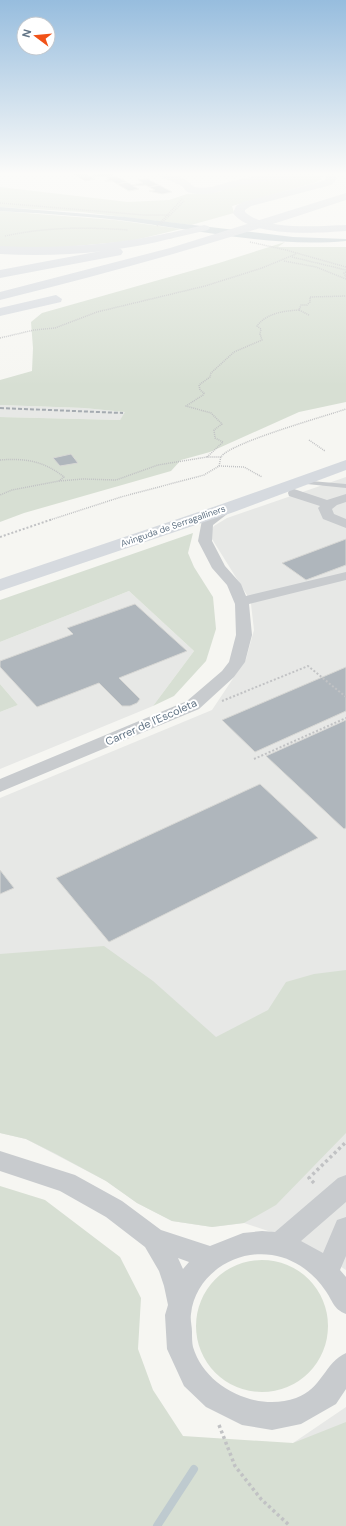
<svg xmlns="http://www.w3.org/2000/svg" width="346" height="1526" viewBox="0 0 346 1526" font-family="'DM Sans',sans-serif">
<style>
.built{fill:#e7e8e6}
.green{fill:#d7dfd3}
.water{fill:#becacf}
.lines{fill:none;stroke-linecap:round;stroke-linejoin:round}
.stream{stroke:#becacf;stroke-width:8}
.building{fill:#afb6bc;stroke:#d8d8d5}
.path-far2{stroke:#c1c2c4;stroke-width:1.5;stroke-dasharray:1 1;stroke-linecap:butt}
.path-far1{stroke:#c1c2c4;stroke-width:2;stroke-dasharray:2 2;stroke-linecap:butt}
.path{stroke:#c1c2c4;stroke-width:3.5;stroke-dasharray:3 3;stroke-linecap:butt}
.lane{fill:#c8cbce;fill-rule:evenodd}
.street{fill:#c8cbce;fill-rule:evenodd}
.secondary{fill:#d6dadf;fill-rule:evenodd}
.highway{fill:#d6dadf;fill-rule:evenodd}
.rail{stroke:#a5abb1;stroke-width:2;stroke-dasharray:4 2;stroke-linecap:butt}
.labels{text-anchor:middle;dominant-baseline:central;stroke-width:4;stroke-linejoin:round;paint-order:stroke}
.far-street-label{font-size:9px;fill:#637586;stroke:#fff}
.street-label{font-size:11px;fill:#637586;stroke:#fff}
</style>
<rect width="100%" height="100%" fill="#f6f6f2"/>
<path class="built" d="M0,405L84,408L126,412L120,420L0,417Z
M346,477V1270L304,1243L244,1223L212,1227L172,1221L137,1203L106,1181L26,1139L0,1133V798L212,710L246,659L254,630L251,604L247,595L212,539L211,531L214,526L227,518Z
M129,591L194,651L153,706L0,769V712L18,705L0,684V642Z
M346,1407V1489L293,1443Z"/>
<path class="green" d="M313,174L321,176L322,179L314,183L232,206L234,213L191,225L82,212L0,207V187L128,202L169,200L187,194L219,192L231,186Z
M0,211L115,220L181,229L131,241L53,248L0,247Z
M285,242L278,247H346V402L299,412L210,452L181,460L171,471L24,513L0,522V417L120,420L125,412L84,408L0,405V380L32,371L33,348L31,322L42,313L219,263Z
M193,533L188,553L194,567L213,597L216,629L206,661L174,696L153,706L194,651L129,591L0,642V600Z
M0,684L18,705L0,712Z
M104,946L153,981L216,1037L268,1010L286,982L314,974L346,970V1133L276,1205L244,1223L212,1227L172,1221L137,1203L106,1181L56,1154L26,1139L0,1133V954Z
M0,1186L45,1200L120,1257L141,1298L138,1349L153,1390L183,1436L293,1443L346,1422V1526H0Z
M196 1326a66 66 0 1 1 132 0a66 66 0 1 1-132 0Z"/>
<path class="water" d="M0,207L126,217L293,237L346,239V241C283,247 218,234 155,225C104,217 52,214 0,211Z"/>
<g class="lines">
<path class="stream" d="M157,1526L194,1469"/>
</g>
<path class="building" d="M97,172H110L115,176L90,177L95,179L85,181L74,174L84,173L89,176L99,174Z
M115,176L127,182L117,184L112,181H105L109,179L106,177Z
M148,179L159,185L149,187L146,185L133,186L139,189L129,191L117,184L127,182L132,185L143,183L138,180Z
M159,185L172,192L162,194L149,191L155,190L149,187Z
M71,454L78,463L60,466L53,458Z
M346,539V565L306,580L282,563Z
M135,604L187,651L119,678L140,699L137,703L130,706H122L99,683L37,707L0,667V661L73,634L67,628Z
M346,667V711L255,752L222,720Z
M346,720V828L344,829L266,756Z
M260,784L318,838L109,942L56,878Z
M0,870L14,888L0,894Z"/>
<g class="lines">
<path class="path-far2" d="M0,203L144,215H170
M161,224L184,201
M157,226L182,199
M5,236C46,227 86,227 128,230
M250,242L286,250L346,267
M292,257L346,270
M284,261L316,267L346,279
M346,272L344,273L346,277
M309,315L299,310L301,305H307L310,302V297L346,296
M0,338L34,330L55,328L97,312L205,286L262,268L296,254
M309,440L325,451
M207,457L223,442L215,438L214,430L222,424L211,413L186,406L203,395L204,393L200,390L199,385L210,377L211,373L234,352L262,340L260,334L261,329L257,326C267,313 283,311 299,310
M0,460C25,458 44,461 64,477L59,481L12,490L0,495
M219,466L244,467L262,477
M59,481L83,479L116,480L158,465L207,457H221
M50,520L121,497L204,475L219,466C220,463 220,459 221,457C229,443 326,416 346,409"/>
<path class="path-far1" d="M0,537L53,519
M222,701L308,666L346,697
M254,759L346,718"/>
<path class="path" d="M314,1183L309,1178L346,1142
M219,1425L235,1466L261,1499L290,1526"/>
<path class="lane" d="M299,480L346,484V488L297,483L296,482Z"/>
<path class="street" d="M294,489L327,500L346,494V502L337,505L332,509L334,514L346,519V528L323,519L318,508L320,506L289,496L288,493L289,490Z
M228,504L235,508L213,525L212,541L225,566L241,584L246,596L346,572V580L249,604L252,635L245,662L234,677L199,709L0,792V779L187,701L222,671L229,662L236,635L235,604L227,585L212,568L198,541L202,520L223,505Z
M0,1151L75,1175L122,1201L161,1230L210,1246L243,1233L262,1231L275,1232L338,1178L346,1175V1202L301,1241L323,1253L337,1220L346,1217V1256L340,1270L346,1277V1314C333,1309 333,1301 325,1290C313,1272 293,1258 272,1255C235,1249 195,1275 191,1314C190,1320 192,1326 192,1332C192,1337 192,1343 193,1347C205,1388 257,1412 296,1398C322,1389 325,1362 346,1353V1389L336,1404L301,1424L272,1430L242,1425L206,1407L184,1386L167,1349L165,1315L168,1305L164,1286L159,1271L145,1247L106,1217L60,1191L0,1171ZM178,1258L189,1262L183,1269Z"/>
<path class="secondary" d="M151,172C166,172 184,175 194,187C211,190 218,184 233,181C259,175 290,168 316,173C312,177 288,177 281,179C266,181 252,183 238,186C217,191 210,198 187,192L182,186Z
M325,172L335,173L336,180L331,185L251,206L245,210V212C265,231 320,226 346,225V231C318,233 251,238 233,213L236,206L243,202L323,181L326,179Z
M169,233L175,236L173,238C116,253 58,257 0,254V246C57,249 113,245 169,233Z
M346,460V470L234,512L0,591V579L222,504Z"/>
<path class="highway" d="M346,193V200C232,239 117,271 0,300V292L170,248Z
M204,225L208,226L210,228L208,230L169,239L163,236L165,234Z
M117,248L121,249L123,252L121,255L0,278V270Z
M56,295L62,299L61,302L0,316V308Z"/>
<path class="rail" d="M0,408L123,413"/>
</g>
<linearGradient id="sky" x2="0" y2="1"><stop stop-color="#97bdde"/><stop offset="0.45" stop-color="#fbfbf9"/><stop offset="1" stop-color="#fbfbf9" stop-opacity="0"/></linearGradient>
<rect width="346" height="386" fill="url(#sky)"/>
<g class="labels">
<g class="far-street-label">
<text transform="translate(173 526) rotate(-19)">Avinguda de Serragalliners</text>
</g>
<g class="street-label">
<text transform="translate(151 722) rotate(-24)">Carrer de l'Escoleta</text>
</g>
</g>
<g transform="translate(36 36) rotate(286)"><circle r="19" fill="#ffffff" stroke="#c1c8cf"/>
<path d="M0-3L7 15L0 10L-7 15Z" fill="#f15218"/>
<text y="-6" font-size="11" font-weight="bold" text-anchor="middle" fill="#637586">N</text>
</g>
</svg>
